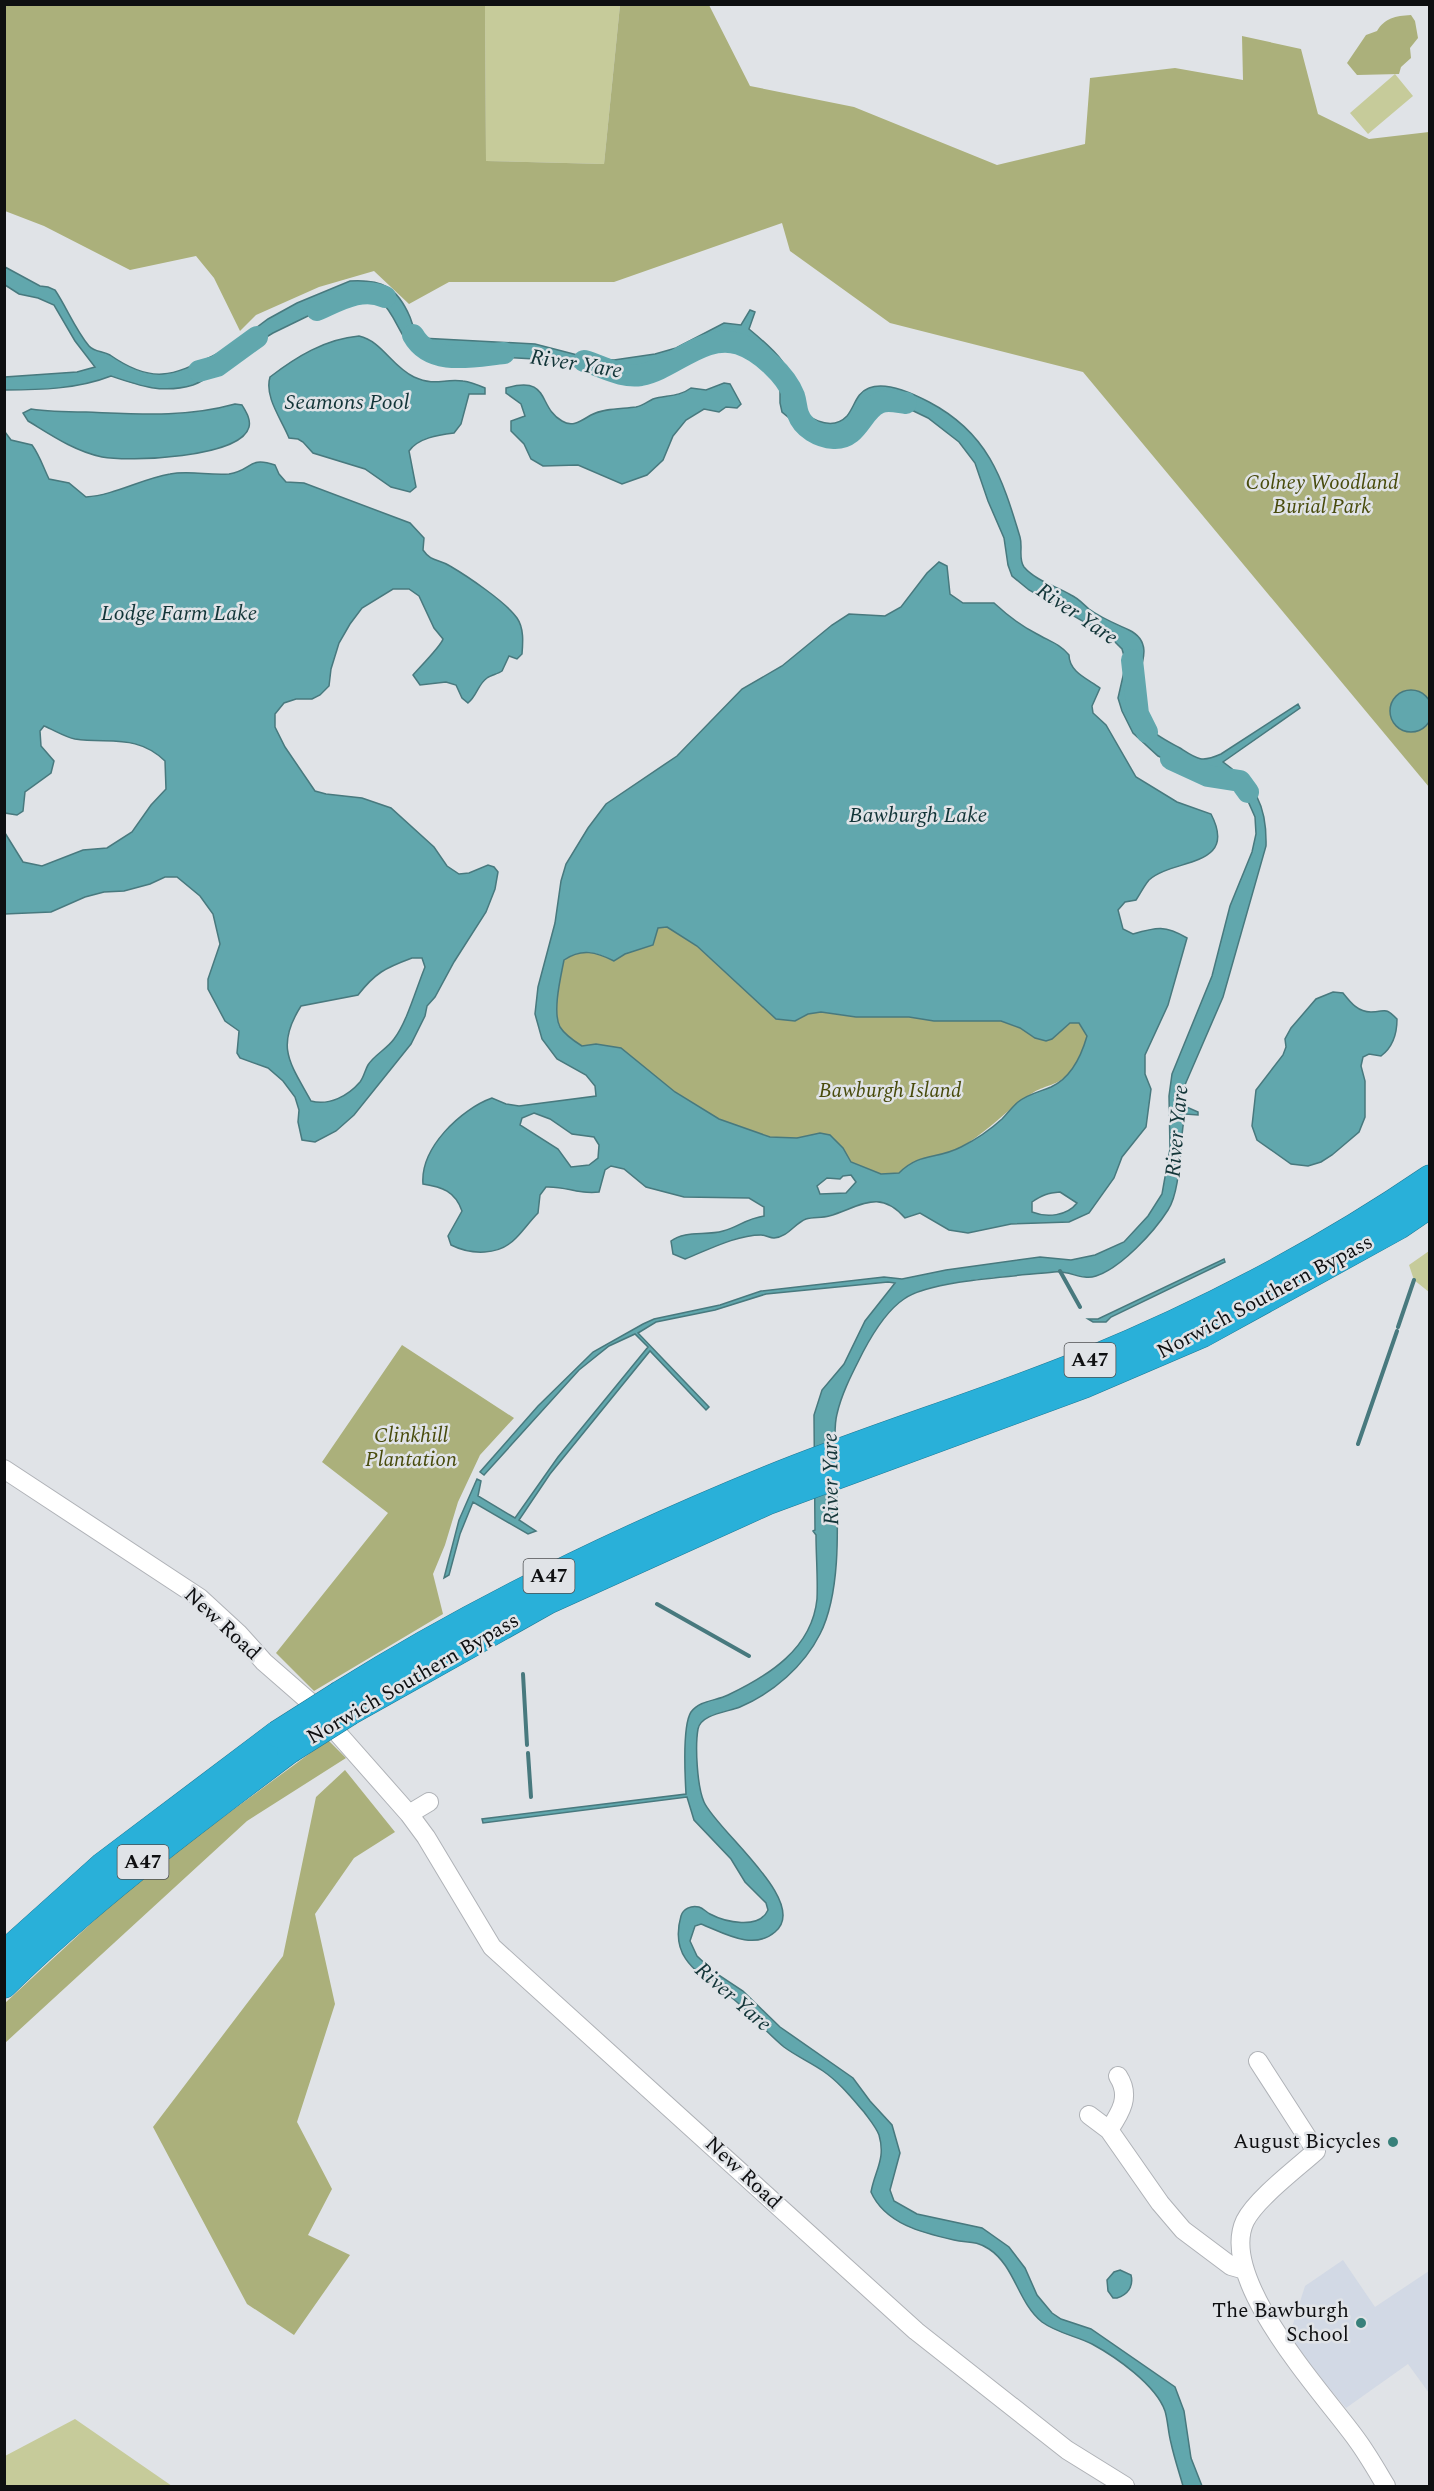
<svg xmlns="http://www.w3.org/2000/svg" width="1434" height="2491" viewBox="0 0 1434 2491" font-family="Spectral,serif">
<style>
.built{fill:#d2d9e5}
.green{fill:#c6cb9a}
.forest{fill:#abb07b}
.water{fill:#61a7ad;stroke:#48797e;stroke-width:1.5;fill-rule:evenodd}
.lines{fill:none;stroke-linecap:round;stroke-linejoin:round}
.stream{stroke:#48797e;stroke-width:4}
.river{stroke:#61a7ad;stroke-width:22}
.minor-casing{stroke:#afb2b7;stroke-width:20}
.highway-casing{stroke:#207893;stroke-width:27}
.minor{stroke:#fff;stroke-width:18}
.highway{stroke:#29b0d9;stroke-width:26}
.highway-bridge-casing{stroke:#207893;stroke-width:27;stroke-linecap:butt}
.highway-bridge{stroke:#29b0d9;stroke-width:26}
.poi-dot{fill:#38807a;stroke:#e0e3e7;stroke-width:2}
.labels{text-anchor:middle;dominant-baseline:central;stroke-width:5;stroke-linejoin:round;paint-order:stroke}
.shield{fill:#e0e3e7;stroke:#4d4f51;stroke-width:1.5}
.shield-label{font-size:20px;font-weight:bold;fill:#0e0f11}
.park-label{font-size:21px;font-style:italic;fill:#484b0c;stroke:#e0e3e7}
.street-label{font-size:21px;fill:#0e0f11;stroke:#e0e3e7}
.poi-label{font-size:21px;fill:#0e0f11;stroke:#e0e3e7;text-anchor:end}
.water-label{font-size:22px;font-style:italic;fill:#123538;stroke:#e0e3e7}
</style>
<rect width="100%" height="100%" fill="#e0e3e7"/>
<path class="built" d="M1343,2260L1375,2307L1429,2271V2393L1408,2364L1346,2408L1288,2340L1305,2286Z"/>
<path class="green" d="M485,5H620L604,164L486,161Z
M1395,74L1413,96L1368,134L1350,113Z
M1429,1251V1292L1414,1280L1409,1265Z
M75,2419L172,2486H5V2456Z"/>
<path class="forest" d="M4,5H485L486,161L604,164L620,5H709L750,86L854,107L997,165L1085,144L1090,78L1175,68L1243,80L1242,36L1301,49L1318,114L1369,139L1429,132V787L1083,372L890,323L790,251L782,223L614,282H449L409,304L374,271L319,287L256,315L240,331L214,278L196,256L130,270L44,226L5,211Z
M1411,15L1415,21L1418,38L1410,48L1411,58L1401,67L1399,74L1357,75L1347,63L1366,35L1377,31C1385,18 1395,16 1411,15Z
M667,927L697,946L776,1019L795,1021L808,1014L821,1012L856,1017H909L934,1021H1001L1020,1028L1035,1038L1052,1039L1070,1023H1079L1087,1036C1083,1049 1079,1063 1069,1073C1057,1086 1046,1085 1034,1092C1008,1108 988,1132 961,1147C937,1160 919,1152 899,1173L881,1174L851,1162L843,1148L820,1133L797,1138L770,1137L719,1119L675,1092L653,1075L596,1044L582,1046C574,1041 565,1035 560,1027C552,1011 561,977 564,960C582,948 596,952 614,961L625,954L653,945L658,928Z
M402,1345L514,1418L480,1455L458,1502L445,1545L433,1574L443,1614L314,1691L276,1653L388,1513L322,1462Z
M328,1740L346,1758L247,1821L5,2043V2003L139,1879Z
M345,1770L395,1832L354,1858L315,1914L335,2004L297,2122L332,2189L308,2235L350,2255L294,2335L247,2304L153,2127L283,1956L316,1797Z"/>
<path class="water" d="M5,267L40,286L48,287L55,290C67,308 75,329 89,346C94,352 103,351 110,355C156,387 175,374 221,352L227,361L219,366L218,372C209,375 202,382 193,385C163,394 140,386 111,376C78,389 40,390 5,390V377L77,372L95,367L75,341L54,305L38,298L19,294L5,285Z
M350,281C382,279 397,287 410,317C413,325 414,333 421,338L535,344L589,358L614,360L655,354L676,348L724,323L741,325L750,310L755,312L749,329C772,348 798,369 793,402C804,417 831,433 847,416C855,406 856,393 869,388C886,381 914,394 929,402C988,433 1002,477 1020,537C1023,547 1018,559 1024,567C1036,581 1056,586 1071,595C1078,598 1083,604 1089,609C1101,618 1116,624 1129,630C1158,644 1136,673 1135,691C1134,701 1140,717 1146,725C1154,735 1169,742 1180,748C1197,759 1201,763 1221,754L1298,704L1300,708L1223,762C1256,786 1267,805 1266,846L1223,997L1181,1094L1182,1105L1198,1112V1115L1185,1114C1179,1140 1182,1188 1168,1210C1154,1232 1121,1268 1096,1276C1082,1281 1069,1270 1054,1272C1019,1276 930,1280 904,1299C886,1311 873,1333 863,1352C853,1372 842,1392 837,1414C833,1429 836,1448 836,1463C837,1513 843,1589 820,1634C804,1666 773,1693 740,1707C728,1712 701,1714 698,1729C695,1746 697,1786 704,1802C716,1830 811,1903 775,1932C753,1951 724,1933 701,1924L695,1926L690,1941L697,1956L714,1972L743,1991L780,2027L853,2078L870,2101L892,2125L900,2153L890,2190L894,2201L917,2214L982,2228L1009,2247L1025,2268L1037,2295L1052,2313L1061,2319L1091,2329L1175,2387L1184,2411L1191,2458L1202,2486H1183C1179,2472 1174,2457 1171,2443C1168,2432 1168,2421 1165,2411C1156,2385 1116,2357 1092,2344C1076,2336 1057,2333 1042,2322C1018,2303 1015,2266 989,2249C975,2240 968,2243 954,2240C923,2233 885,2224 871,2192C875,2170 886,2159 879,2135C876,2127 869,2119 864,2112C851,2097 839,2082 823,2071C810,2062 796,2056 784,2047C767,2033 754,2017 738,2003C709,1977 667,1965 681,1916C683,1909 691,1905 699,1907C703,1908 706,1912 710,1914C725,1922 759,1930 768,1910L766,1903L745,1882L731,1859L694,1820L687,1797L483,1823L482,1819L686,1794C685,1776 682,1726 691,1712C700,1700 716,1701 728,1695C768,1676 812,1649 817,1599C818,1578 816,1556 816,1535L813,1531L815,1530L814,1415L822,1390L844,1364L865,1321L895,1283L888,1282L766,1294L715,1310L656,1322L638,1333L709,1407L706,1410L650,1351L550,1474L519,1520L536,1531L528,1534L473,1502L460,1534L449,1575L444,1578L459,1520L477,1479L481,1481L478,1496L515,1518L558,1457L648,1347L635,1334L609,1346L579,1370L484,1475L480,1472L538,1406L593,1352L643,1324L654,1319L720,1305L761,1291L884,1277L902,1279L946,1270L1040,1257L1071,1260L1095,1255L1124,1242L1148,1216L1162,1194L1170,1149L1169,1096L1172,1074L1212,976L1230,906L1252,852L1256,834L1255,817L1247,799L1231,781L1218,776L1188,769L1158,756L1133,733L1122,711L1118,698L1126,663L1122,649L1110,637L1029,590L1012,576L1008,565L1004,538L988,501L975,463L959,442L928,418L899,404L890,403L875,404L869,408L849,433L843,437L834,438L810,435L782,412L780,403V387L773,374L747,349L727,339L672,367L645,372H604L535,359L415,352C392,330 393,286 349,296L273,333L234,357L229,348L268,319L297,303Z
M359,336C382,341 392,367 414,377C436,387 444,378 463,381C471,382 478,385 485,388V394H469L461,424L454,433C438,435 418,438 409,451L416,487L410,492L391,487L365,469L313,453L303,442L298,439L289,438C282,420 264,397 270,377C296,357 325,339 359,336Z
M724,383L730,384L741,404L737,408L726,407L719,412L704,409L686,420L673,436L663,460L647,475L622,484L578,465L543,466L531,459L524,444L511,431V421L525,416L521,404L506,393V388C551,375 537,407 562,421C573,428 582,420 591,415C604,408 622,409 636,407C642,406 647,402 653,399C666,395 679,397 691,388L706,390Z
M235,404L242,405C246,412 251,419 249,427C241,458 128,462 102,457C74,451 51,435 28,421L23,413L31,409C50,412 67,412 86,412C137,414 185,418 235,404Z
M5,432L11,440L32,445C40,456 43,467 49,479L69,483L86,497C115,495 141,479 170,474C190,470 210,476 229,474C253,470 248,456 275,465L279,474L286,482L304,483L410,523L424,538L423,550C431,562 439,559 450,566C467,576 506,602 517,618C524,628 523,642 522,654L517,659L509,656L502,671C498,674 491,675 487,678C478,684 477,696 468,703L462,698L456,685L446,682L420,685L413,675C419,668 441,646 443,639L434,628L419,596L409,589H393L362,608L350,624L339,643L331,669L329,686L320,695L312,699H296L284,703L275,714V727L285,747L315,791L326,794L362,798L391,808L434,847L447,866L459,874L469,873L488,865L494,867L498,872L495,889L486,912L454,962L435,997L427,1006L425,1016L411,1044L354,1115L336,1131L315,1142L302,1140L298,1122L299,1110L295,1097L283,1081L268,1068L240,1058L237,1053L239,1031L225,1021L208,989V979L220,944L213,914L200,896L177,877H165L150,884L124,891L104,892L85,897L51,912L5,914V833L23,862L42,866L83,850L107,848L132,832L151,805L166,789L165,761C137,734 110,744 75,739C65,737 54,730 44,726L40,731L41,746L54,761L51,773L25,792L23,811L17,815L5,813ZM412,958H422L425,967C416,989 407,1022 394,1039C387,1049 374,1055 368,1065C365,1070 364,1077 360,1082C348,1096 329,1106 311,1101C290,1063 275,1047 301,1006L358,995C375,973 385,968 412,958Z
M939,562L947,566L950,594L963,603H994C1007,615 1021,626 1037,634C1049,641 1060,644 1069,655C1069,672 1088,679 1100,688L1092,706L1093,713L1106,725L1136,777L1177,802L1211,814C1239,868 1173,858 1149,880C1144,886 1140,894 1136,900L1125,902L1118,910L1123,929L1133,934C1157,927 1165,925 1187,938L1168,1005L1145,1055V1074L1151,1089L1146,1127L1122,1157L1114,1178L1089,1213L1069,1222L1011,1224L968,1233L949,1230L920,1213L905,1218C879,1188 860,1207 829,1216C822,1218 813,1217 806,1219C795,1223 788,1237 774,1238C770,1238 765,1235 761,1235C736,1235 708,1250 685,1259L673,1254L671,1241C685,1230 706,1236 723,1231C739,1227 745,1219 764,1216V1207L749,1198L684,1197L646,1187L624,1169L611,1166L605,1170L599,1192C578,1195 567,1186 546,1187L540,1195L538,1213C530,1221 524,1230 516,1238C499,1256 471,1255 451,1245L448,1236L462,1211C455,1191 442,1187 423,1184C420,1148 461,1109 492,1098L506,1104L519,1106L596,1096L595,1086L586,1075L557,1059L542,1039L535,1014L538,987L555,923L561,881L566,864L588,828L606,804L677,756L742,689L782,666L832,625L849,614L885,616L901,607L927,573ZM667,927L697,946L776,1019L795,1021L808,1014L821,1012L856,1017H909L934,1021H1001L1020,1028L1035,1038L1046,1041L1052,1039L1070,1023H1079L1087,1036C1081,1057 1071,1078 1051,1087C1039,1092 1028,1094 1018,1102C1012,1107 1007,1114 1002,1119C990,1130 975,1140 961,1147C936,1160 920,1152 899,1173L881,1174L851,1162L843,1148L830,1135L820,1133L797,1138L770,1137L719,1119L675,1092L621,1048L596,1044L582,1046C574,1041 565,1035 560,1027C552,1012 561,976 564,960C582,948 596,952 614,961L625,954L653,945L658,928ZM534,1113L550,1119L572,1134L594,1137L599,1145L598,1158L589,1165L571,1167L558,1149L520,1125L522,1118ZM851,1175L856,1182L846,1193L820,1194L817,1186L827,1178L840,1179L843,1176ZM1060,1192L1077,1203C1067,1216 1047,1218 1032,1212V1202C1042,1195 1048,1193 1060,1192Z
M1390 711a21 21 0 1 1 42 0a21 21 0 1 1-42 0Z
M1333,992L1343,993C1351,1003 1358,1012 1371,1012C1386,1012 1384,1006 1397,1019C1397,1033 1393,1047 1381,1056L1369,1054L1363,1057L1361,1066L1365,1081V1117L1359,1132L1332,1155L1321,1162L1308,1166L1291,1164L1257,1140L1252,1126L1256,1090L1283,1055L1286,1047L1285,1039L1291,1028L1316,999Z
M1224,1259L1225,1262L1111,1317L1106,1322H1093L1088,1319H1098Z
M1120,2270L1131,2275C1134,2287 1127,2295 1117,2298H1113L1108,2291L1107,2280L1114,2272Z"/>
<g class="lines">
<path class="stream" d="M1060,1271L1080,1307
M1398,1327L1414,1280
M1358,1444L1397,1331
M657,1604L749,1656
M523,1674L527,1745
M528,1753L531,1797"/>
<path class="river" d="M317,310C338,301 362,286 385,297
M413,335C431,367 474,356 504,353
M584,361C603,366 620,378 641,375C673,369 705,332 739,344C760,351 786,375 794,396C796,402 796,408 798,414C803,428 819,437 834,438C858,439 861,411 879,403C887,399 897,402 906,403
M199,371L217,366L257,337
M1132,660L1138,714L1147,732
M1171,759L1208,776L1240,781L1248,792"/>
<defs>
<path id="minor" d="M4,1469L200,1598L238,1633L264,1662L311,1703L409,1814L426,1837L492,1947L916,2331L1067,2450L1125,2486
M409,1814L429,1802
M1258,2061L1316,2151C1297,2168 1256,2199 1245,2221C1217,2280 1325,2395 1357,2440C1368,2455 1377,2471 1386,2486
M1118,2076C1131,2096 1121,2112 1109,2130L1160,2203L1183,2230L1231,2266L1245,2270
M1089,2115L1109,2130"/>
<path id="highway" d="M340,1694C477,1608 619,1540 768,1479C873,1436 982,1404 1087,1361C1206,1312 1323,1251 1430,1178
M350,1712L548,1601L769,1501L1084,1385L1203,1334L1399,1226L1430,1205
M4,1954L102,1866L277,1734
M4,1985C92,1898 192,1824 290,1750"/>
</defs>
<use href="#minor" class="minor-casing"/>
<use href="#highway" class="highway-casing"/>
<use href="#minor" class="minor"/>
<use href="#highway" class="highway"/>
<defs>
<path id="highway-bridge" d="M277,1734L340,1694
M290,1750L350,1712"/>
</defs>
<use href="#highway-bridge" class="highway-bridge-casing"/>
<use href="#highway-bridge" class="highway-bridge"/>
</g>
<g class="poi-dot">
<circle cx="1393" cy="2142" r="6"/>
<circle cx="1361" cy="2323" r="6"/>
</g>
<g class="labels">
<g class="shield">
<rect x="1064.5" y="1343" width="51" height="34" rx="4.5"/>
<rect x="523.5" y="1559" width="51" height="34" rx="4.5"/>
<rect x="117.5" y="1845" width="51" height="34" rx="4.5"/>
</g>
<g class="shield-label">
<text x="1090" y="1360">A47</text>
<text x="549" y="1576">A47</text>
<text x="143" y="1862">A47</text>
</g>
<g class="park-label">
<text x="1322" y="483">Colney Woodland<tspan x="1322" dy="24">Burial Park</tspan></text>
<text x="890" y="1091">Bawburgh Island</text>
<text x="411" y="1436">Clinkhill<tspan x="411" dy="24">Plantation</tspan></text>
</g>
<g class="street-label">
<text transform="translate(1265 1297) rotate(-28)">Norwich Southern Bypass</text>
<text transform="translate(222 1624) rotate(43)">New Road</text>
<text transform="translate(413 1679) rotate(-30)">Norwich Southern Bypass</text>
<text transform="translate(743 2173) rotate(43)">New Road</text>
</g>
<g class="poi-label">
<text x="1381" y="2142">August Bicycles</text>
<text x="1349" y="2311">The Bawburgh<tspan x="1349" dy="24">School</tspan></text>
</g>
<g class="water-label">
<text transform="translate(576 364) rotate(9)">River Yare</text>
<text x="347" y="402">Seamons Pool</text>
<text x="179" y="613">Lodge Farm Lake</text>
<text transform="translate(1077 614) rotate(34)">River Yare</text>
<text x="918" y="815">Bawburgh Lake</text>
<text transform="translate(1177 1131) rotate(-85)">River Yare</text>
<text transform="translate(831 1479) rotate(-91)">River Yare</text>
<text transform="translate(733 1997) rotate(41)">River Yare</text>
</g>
</g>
<rect width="1434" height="2491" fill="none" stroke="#0e0f11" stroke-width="12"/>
</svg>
